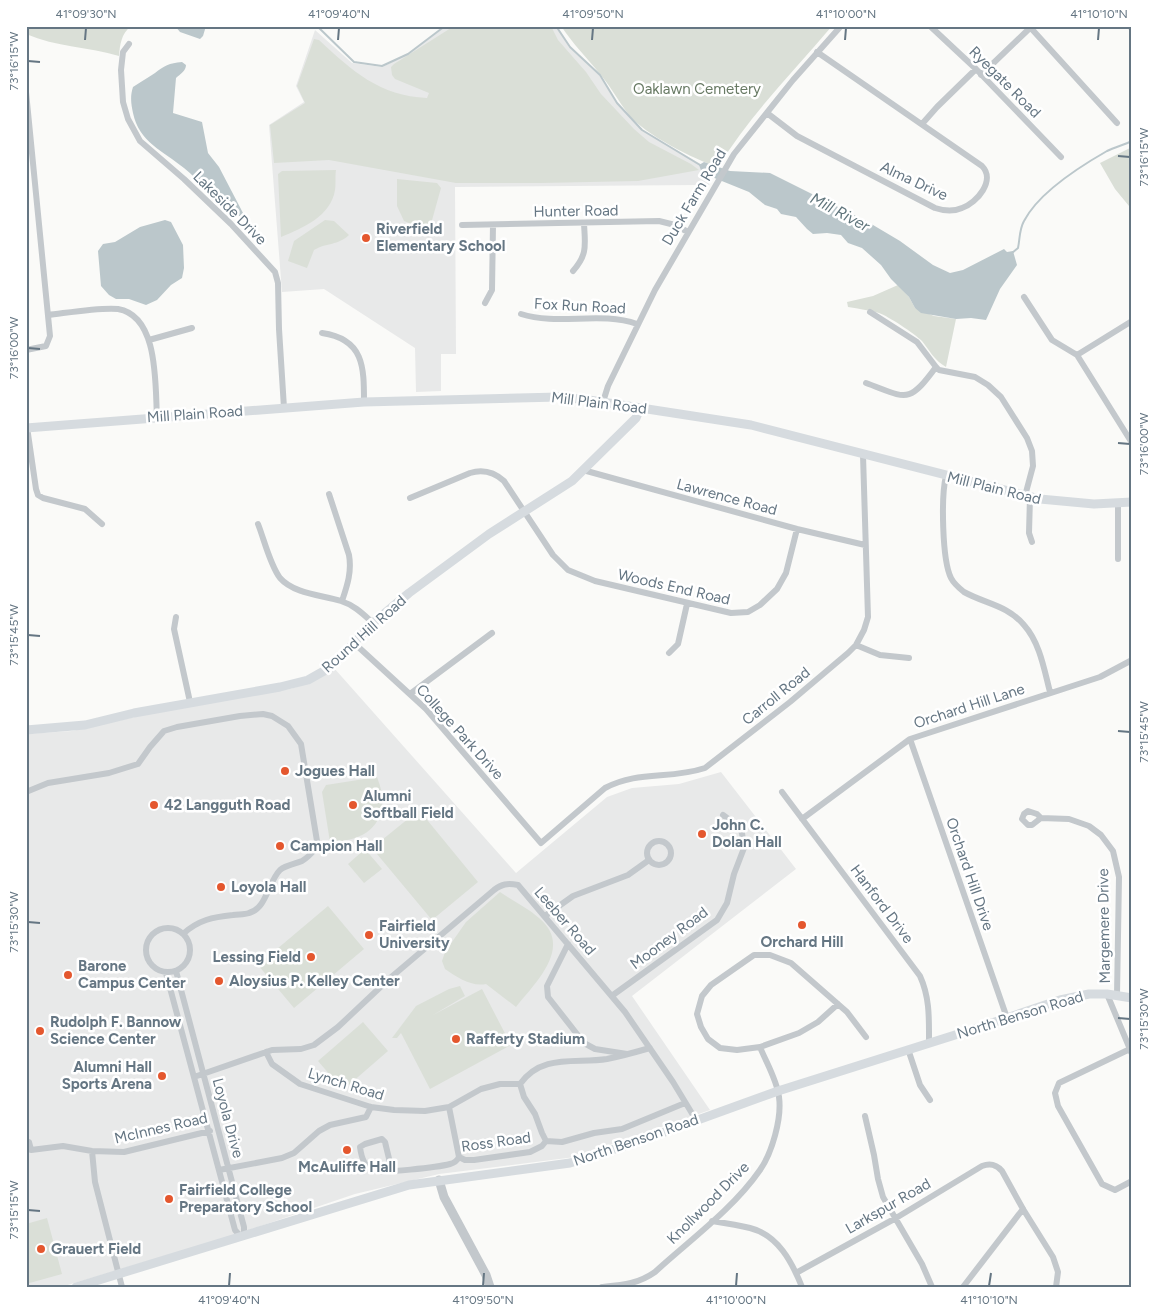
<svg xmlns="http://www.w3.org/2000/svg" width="1158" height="1313" viewBox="0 0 1158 1313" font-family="Figtree,sans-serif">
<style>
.built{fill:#e8e9e9}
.green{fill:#dadfd7}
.water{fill:#bbc7cb}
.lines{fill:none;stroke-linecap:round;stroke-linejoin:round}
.stream{stroke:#bbc7cb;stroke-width:2}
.minor{stroke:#c3c8cc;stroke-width:6}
.tertiary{stroke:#c3c8cc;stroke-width:9}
.secondary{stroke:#d6dbdf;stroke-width:9}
.ticks{fill:none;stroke:#657683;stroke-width:2}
.poi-dot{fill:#e4572e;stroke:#fff;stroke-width:2}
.labels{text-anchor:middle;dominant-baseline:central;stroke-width:5;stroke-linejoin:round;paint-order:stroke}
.street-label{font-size:15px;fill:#657683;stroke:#fff}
.park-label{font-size:15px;fill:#687a64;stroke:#fff}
.poi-label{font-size:15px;font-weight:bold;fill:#657683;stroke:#fff;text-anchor:start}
.water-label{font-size:16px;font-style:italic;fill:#60757c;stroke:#fff}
.neatline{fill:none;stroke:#657683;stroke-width:2}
.ticks-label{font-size:12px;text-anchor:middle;fill:#657683}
</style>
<rect width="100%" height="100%" fill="#fafaf8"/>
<path class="built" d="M446,26H556L569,47L599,75L617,104L642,130L716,173L708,187L697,185L455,187L456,354H441V391L416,392L415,348L324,289L282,292L269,125L304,102L296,86L315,30L352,63L382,67L409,54Z
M334,668L516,873L607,797L632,788L679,784L721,772L796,869L632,996L710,1110L575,1157L439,1174L355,1194L231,1236L61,1287H26V734L72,731L193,704L290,689L310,683Z"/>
<path class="green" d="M26,26H131C121,34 120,45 119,56C89,47 56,47 26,34Z
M454,26H551L558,40L586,72L601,94L634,129L649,142L691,164L699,170L638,181L541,183H456L329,160L274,163L270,125L305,103L297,86L314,39L319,40C352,71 380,96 427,98L429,93L395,79L392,75L391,67L394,64Z
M561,26H832C793,72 750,115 718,167C693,159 646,135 629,115C619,102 611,87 600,74C587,58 573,44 561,26Z
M1132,147V205L1129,206L1115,189L1100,163Z
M336,170C335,176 336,184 335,190C331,216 303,228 281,237L278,174L282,171Z
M397,179L437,183L441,188L429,231L404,221L397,206Z
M325,220L334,221L349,235C337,246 328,242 314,250L307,268L288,261L294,241Z
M898,285L909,297L915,308L934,316L956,319L946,367C934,360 930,351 922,341C915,334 888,316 879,313C869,310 859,309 848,307L847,302L873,296Z
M377,777C379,783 382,790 382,797C384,830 359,841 330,842L322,792L326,785Z
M419,810L478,882L432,920L372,848Z
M365,849L382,869L364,883L348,864Z
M500,892C513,901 528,908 539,918C574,947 535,983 516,1007L486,984C471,987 457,977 445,969L442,961L445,952L466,922Z
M328,906L364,949L294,1008L258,965Z
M460,986L465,996L433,1015L482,989L511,1045L430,1089L401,1033L397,1038H392L416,1006L449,989Z
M363,1022L388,1051L343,1090L318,1061Z
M47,1218L62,1274L26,1284V1224Z"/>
<path class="water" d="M175,26H206L203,36L200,39L180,32Z
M182,62L186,65C186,71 180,74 176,78L173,113L202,122L208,153L219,167L243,213L242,216H236L229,212C213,198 200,181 184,168C163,151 139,142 133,113C131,104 130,96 133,87C140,82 148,78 155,73C164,66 169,63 182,62Z
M704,162L730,171L770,173L868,222L900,241L933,265L950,273L963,270L1004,249L1007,252L1013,251L1017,265L1000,289L986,320L971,318L956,319L921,313L915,308L909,297L891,279L881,265L862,248L848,243L841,235L827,233L813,234L807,229L796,217L781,214L777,209L765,205L749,192L702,173L699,165Z
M165,220L171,222L183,245L184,268L182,278L171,285L157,300L146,305L129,299H116L109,295L101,286L98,251L103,244L115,242L140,227Z"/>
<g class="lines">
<path class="stream" d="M317,26L354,62L382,66L408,54L445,26
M556,26L570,47L600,75L617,103L642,130L700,165
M1012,253L1018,248C1020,239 1019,230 1024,221C1039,192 1079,167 1107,151C1115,147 1124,145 1132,141"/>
<path class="minor" d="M930,26L976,69L1061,157
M1029,26L1117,123
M1130,26L1132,29
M129,44L123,52L121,70L123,102L128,119L140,141L184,179L231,224L275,272L278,283L279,329L284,408
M981,75L1032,26
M26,92L50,336L46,346L26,350
M767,113L797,136L935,208C944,211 953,212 962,208C977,203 996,180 982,166L817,52
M922,124L937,107L976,69
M462,225L659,221L675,225L688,232
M573,271C588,254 585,245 584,223
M1024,297L1052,340L1077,355L1132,443
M485,303L492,290L493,225
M870,312L917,342L936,367L939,370L975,377L988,385L1001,397L1027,438L1032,451L1033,466L1025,496
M521,314C558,326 600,311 637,324
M48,315C66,313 101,307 118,309C159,316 155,385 157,417
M322,333C364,339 364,367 364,402
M149,340L192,328
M1077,355L1132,321
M866,383C907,398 908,405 936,367
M603,402L608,386L655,290L734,154L793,80L841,26
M27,427L36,489L38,495L43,498L85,509L102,524
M583,470L797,529L865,545
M946,476C941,496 942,560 951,578C954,584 959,588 964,592C986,604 1007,605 1024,625C1040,643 1044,669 1050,692
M329,494L349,555C352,572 347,586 342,601
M1030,497L1029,533L1032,542
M410,498L470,473C483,469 494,472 504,481L553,555L568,570L595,581L731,613L748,612L760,605L777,589L786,573L797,529
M258,524C264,539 270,565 280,578C294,594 322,595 341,601C354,605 363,614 373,623
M1118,559V503
M176,617L174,629L190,702
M354,643L426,709L541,843L605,788C639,770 669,780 705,768L790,702L848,653L856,645L864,630L868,617L863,455
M856,645L880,655L909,658
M669,653L678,644L687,604
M410,694L492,633
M910,739L1007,1018
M26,792L48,783L109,773L138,764L150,747L164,731L177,727L240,716L263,714L272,716L288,726L301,744L317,841L316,848C312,853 307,858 302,861C295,864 286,865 280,870C268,882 267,908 249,913C244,915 238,914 233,915C213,917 198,920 183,934
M782,792L920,976C930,998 929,1019 929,1043
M1041,818L1037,814L1028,811L1024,814L1022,819L1028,825H1032L1041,818L1069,819L1089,826L1101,835L1113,851L1119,877L1117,995
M802,819L910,739L1100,677L1132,660
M647 853a12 12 0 1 1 24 0a12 12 0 1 1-24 0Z
M545,916L573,896L628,875L649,860
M146 950a22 22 0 1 1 44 0a22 22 0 1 1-44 0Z
M568,944L547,986L548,997L584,1043L595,1049L627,1054
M166,973L235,1230L241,1237L244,1232V1227L176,971
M1107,994L1132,1054
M613,995L717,920L727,903L734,874L744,848L742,833L739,827L723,815
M838,1004L818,1022L799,1033L760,1047L737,1050L720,1048L708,1039L701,1027L697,1014L702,996L711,985L754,955H770L791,963L847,1012L866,1037
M908,1049L920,1085L930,1100
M1130,1049L1059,1083L1055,1093L1058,1106L1102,1184L1115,1190L1132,1181
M266,1052L272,1064L300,1084L371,1107L394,1110L425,1111L449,1107L481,1089L500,1084H520
M194,1077L272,1050L301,1049L314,1045L338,1027L389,979L494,890C502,884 507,883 518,885L625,1012L673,1082L696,1120
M520,1084C542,1053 576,1064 607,1059C622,1056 636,1052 650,1048
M520,1084L524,1097L535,1114L542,1133L546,1141
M449,1107L459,1157
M865,1116L874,1155L878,1179L883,1197L922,1264L932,1287
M26,1141L29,1142L31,1150L63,1146L92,1151L124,1152L210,1131
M546,1141L562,1142L594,1133L622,1129L685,1103
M92,1151L95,1182L122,1287
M459,1157L465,1160H474L530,1152L542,1146L546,1141
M219,1170L282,1158L294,1153L319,1131L330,1125L366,1117L371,1107
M392,1171L385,1142L382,1139L365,1144L360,1147C361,1155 364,1167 373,1170C381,1174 439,1167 450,1164C454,1163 457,1161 459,1157
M712,1221C725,1223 738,1225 750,1228C778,1235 792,1262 802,1287
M796,1273L896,1218L982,1166C990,1163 996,1164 1002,1171L1023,1209L1053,1257L1058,1272L1056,1287
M602,1287C623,1285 638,1284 655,1272C690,1240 733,1209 760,1170C772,1153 782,1118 779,1097C777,1080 766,1062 760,1047
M963,1287L1023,1209"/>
<path class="tertiary" d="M439,1180L444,1197L486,1275L490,1287"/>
<path class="secondary" d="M26,428L364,402L559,397L589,400L751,425L1040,499L1094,504L1132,502
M26,730L85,725L134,713L280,687L308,680L331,667L373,623L409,593L489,534L572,481L636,418L640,408
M76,1287L409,1185L570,1163L637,1142L778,1091L974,1029L1060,1000L1089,994H1107L1132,998"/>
</g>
<path class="ticks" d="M85,40L86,28M338,40L339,28M592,40L593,28M845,40L846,28M1098,40L1099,28M28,61L40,62M1118,156L1130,157M28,348L40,349M1118,443L1130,444M28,635L40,636M1118,731L1130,732M28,922L40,923M1118,1018L1130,1019M28,1210L40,1211M229,1286L230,1273M483,1286L484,1273M736,1286L737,1273M989,1286L991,1273"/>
<g class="poi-dot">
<circle cx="366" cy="238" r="5"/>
<circle cx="285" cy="771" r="5"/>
<circle cx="154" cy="805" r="5"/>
<circle cx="353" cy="805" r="5"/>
<circle cx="702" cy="834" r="5"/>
<circle cx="280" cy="846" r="5"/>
<circle cx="221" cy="887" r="5"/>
<circle cx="802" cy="925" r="5"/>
<circle cx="369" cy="935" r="5"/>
<circle cx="311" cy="957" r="5"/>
<circle cx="68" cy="975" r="5"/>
<circle cx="219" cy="981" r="5"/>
<circle cx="40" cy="1031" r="5"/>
<circle cx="456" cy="1039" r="5"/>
<circle cx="162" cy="1076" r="5"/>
<circle cx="347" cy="1150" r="5"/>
<circle cx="169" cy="1199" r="5"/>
<circle cx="41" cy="1249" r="5"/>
</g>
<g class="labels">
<g class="street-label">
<text transform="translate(1005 82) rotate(45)">Ryegate Road</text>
<text transform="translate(914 181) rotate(25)">Alma Drive</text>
<text transform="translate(694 197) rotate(-59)">Duck Farm Road</text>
<text transform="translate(230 208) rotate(45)">Lakeside Drive</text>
<text transform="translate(576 211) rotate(-1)">Hunter Road</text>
<text transform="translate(580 306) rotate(3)">Fox Run Road</text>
<text transform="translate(599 403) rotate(7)">Mill Plain Road</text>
<text transform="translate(195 414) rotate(-4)">Mill Plain Road</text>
<text transform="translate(994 488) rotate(14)">Mill Plain Road</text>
<text transform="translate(727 497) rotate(15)">Lawrence Road</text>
<text transform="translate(674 587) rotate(13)">Woods End Road</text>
<text transform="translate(364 634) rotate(-42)">Round Hill Road</text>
<text transform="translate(776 696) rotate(-39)">Carroll Road</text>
<text transform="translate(969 706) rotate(-18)">Orchard Hill Lane</text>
<text transform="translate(460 732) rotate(48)">College Park Drive</text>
<text transform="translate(970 874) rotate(71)">Orchard Hill Drive</text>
<text transform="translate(882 904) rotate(53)">Hanford Drive</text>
<text transform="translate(565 921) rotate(49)">Leeber Road</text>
<text transform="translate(1104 926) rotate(-91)">Margemere Drive</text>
<text transform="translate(669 938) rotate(-37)">Mooney Road</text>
<text transform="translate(1020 1015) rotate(-17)">North Benson Road</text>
<text transform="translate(346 1084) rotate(17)">Lynch Road</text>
<text transform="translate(228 1118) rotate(75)">Loyola Drive</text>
<text transform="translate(161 1128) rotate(-13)">McInnes Road</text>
<text transform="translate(636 1140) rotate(-19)">North Benson Road</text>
<text transform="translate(496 1142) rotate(-8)">Ross Road</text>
<text transform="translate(708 1203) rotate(-45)">Knollwood Drive</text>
<text transform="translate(888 1206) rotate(-30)">Larkspur Road</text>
</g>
<g class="park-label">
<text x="697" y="89">Oaklawn Cemetery</text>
</g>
<g class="poi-label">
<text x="376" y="229">Riverfield<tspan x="376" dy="17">Elementary School</tspan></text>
<text x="295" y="771">Jogues Hall</text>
<text x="363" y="796">Alumni<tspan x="363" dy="17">Softball Field</tspan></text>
<text x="164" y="805">42 Langguth Road</text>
<text x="712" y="825">John C.<tspan x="712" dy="17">Dolan Hall</tspan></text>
<text x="290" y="846">Campion Hall</text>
<text x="231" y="887">Loyola Hall</text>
<text x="379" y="926">Fairfield<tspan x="379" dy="17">University</tspan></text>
<text x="802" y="942" text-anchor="middle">Orchard Hill</text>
<text x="301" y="957" text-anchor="end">Lessing Field</text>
<text x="78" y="966">Barone<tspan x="78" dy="17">Campus Center</tspan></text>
<text x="229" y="981">Aloysius P. Kelley Center</text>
<text x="50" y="1022">Rudolph F. Bannow<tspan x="50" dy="17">Science Center</tspan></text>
<text x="466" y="1039">Rafferty Stadium</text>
<text x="152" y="1067" text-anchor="end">Alumni Hall<tspan x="152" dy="17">Sports Arena</tspan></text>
<text x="347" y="1167" text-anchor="middle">McAuliffe Hall</text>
<text x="179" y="1190">Fairfield College<tspan x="179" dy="17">Preparatory School</tspan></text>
<text x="51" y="1249">Grauert Field</text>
</g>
<g class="water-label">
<text transform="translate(840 212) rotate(28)">Mill River</text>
</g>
</g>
<rect width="1158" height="1313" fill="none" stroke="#ffffff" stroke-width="55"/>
<rect x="28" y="28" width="1102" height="1258" class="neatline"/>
<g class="ticks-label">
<text x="86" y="18">41°09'30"N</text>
<text x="339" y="18">41°09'40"N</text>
<text x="593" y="18">41°09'50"N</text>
<text x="846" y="18">41°10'00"N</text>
<text x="1099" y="18">41°10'10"N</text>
<text transform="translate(14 61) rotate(-90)" y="4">73°16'15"W</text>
<text transform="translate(1144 157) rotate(-90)" y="4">73°16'15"W</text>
<text transform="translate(14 348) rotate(-90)" y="4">73°16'00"W</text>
<text transform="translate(1144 444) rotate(-90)" y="4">73°16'00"W</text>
<text transform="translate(14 635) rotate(-90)" y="4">73°15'45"W</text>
<text transform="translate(1144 732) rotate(-90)" y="4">73°15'45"W</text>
<text transform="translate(14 922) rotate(-90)" y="4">73°15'30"W</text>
<text transform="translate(1144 1019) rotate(-90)" y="4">73°15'30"W</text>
<text transform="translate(14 1210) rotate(-90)" y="4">73°15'15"W</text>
<text x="229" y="1304">41°09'40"N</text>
<text x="483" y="1304">41°09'50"N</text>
<text x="736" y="1304">41°10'00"N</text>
<text x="989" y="1304">41°10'10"N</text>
</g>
</svg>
